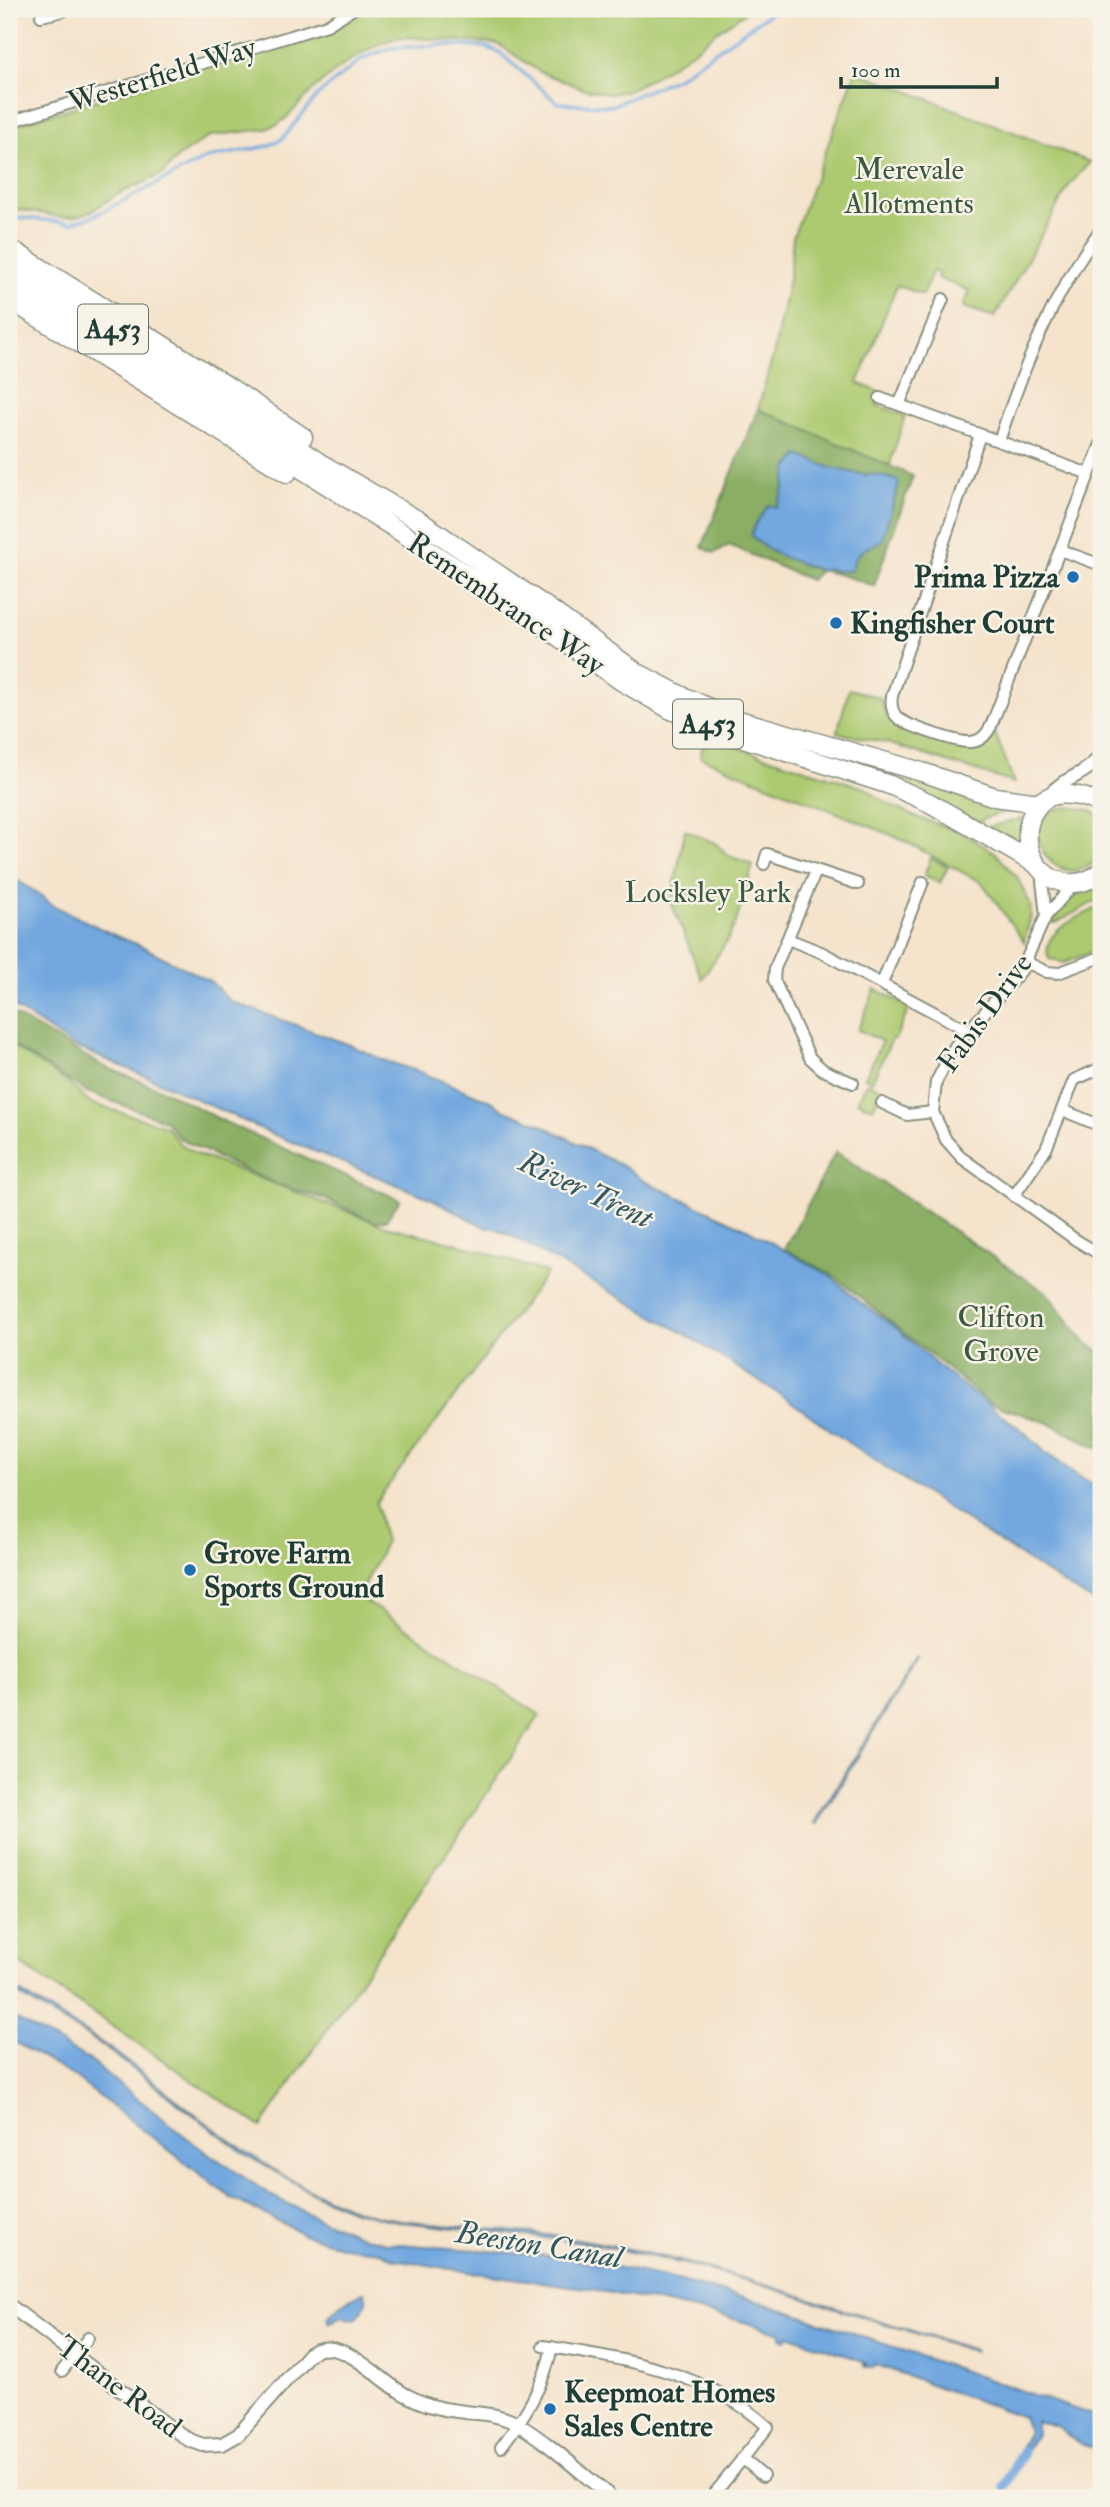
<svg xmlns="http://www.w3.org/2000/svg" width="1110" height="2507" viewBox="0 0 1110 2507" font-family="'IM FELL Double Pica',serif">
<style>
.green{fill:#adca71;stroke:#668452;stroke-width:2}
.forest{fill:#8aae63;stroke:#54764c;stroke-width:2}
.water{fill:#72a7df;stroke:#48728a;stroke-width:2}
.lines{fill:none;stroke-linecap:round;stroke-linejoin:round}
.stream{stroke:#72a7df;stroke-width:3.5}
.canal{stroke:#72a7df;stroke-width:10}
.minor-casing{stroke:#8a9080;stroke-width:14}
.tertiary-casing{stroke:#8a9080;stroke-width:16}
.trunk-casing{stroke:#8a9080;stroke-width:21}
.minor{stroke:#fff;stroke-width:10}
.tertiary{stroke:#fff;stroke-width:12}
.trunk{stroke:#fff;stroke-width:18}
.poi-dot{fill:#1f6fb2;stroke:#f7f3e8;stroke-width:2.5}
.labels{text-anchor:middle;dominant-baseline:central;stroke-width:5;stroke-linejoin:round;paint-order:stroke}
.shield{fill:#f7f3e8;stroke:#60746a;stroke-width:2}
.shield-label{font-size:28px;font-weight:bold;fill:#1f3d34}
.street-label{font-size:30px;fill:#1f3d34;stroke:#f7f3e8}
.park-label{font-size:30px;fill:#3b5940;stroke:#f7f3e8}
.poi-label{font-size:30px;font-weight:bold;fill:#1f3d34;stroke:#f7f3e8;text-anchor:start}
.water-label{font-size:32px;font-style:italic;fill:#34585f;stroke:#f7f3e8}
</style>
<rect width="100%" height="100%" fill="#f7f3e8"/>
<filter id="ink" filterUnits="userSpaceOnUse"><feTurbulence type="fractalNoise" baseFrequency=".0143" numOctaves="2"/><feDisplacementMap in="SourceGraphic" scale="14" xChannelSelector="R" yChannelSelector="G"/><feConvolveMatrix kernelMatrix="1 2 1 2 8 2 1 2 1" color-interpolation-filters="sRGB"/></filter>
<filter id="wash" filterUnits="userSpaceOnUse"><feTurbulence type="fractalNoise" baseFrequency=".00686" numOctaves="4" result="noise"/><feDisplacementMap in="SourceGraphic" scale="28" xChannelSelector="R" yChannelSelector="G"/><feGaussianBlur stdDeviation="1.57" result="paint"/><feColorMatrix in="noise" values="0 0 0 0 0 0 0 0 0 0 0 0 0 0 0 0 0 1.4 0 .05"/><feComposite in="paint" operator="in"/></filter>
<g filter="url(#wash)">
<rect width="100%" height="100%" fill="#f5e3cb"/>
<path class="green" d="M363,9H750L715,33L692,52L655,76L629,90L611,94L584,89L540,72L498,44L402,37C368,44 339,67 313,90C301,101 292,115 278,124L266,129L210,136L178,157L163,174L116,195L92,211L78,216L61,217L15,209L13,206L9,207V127L339,25Z
M856,71L1090,162L1070,184L995,317L963,307L970,291L937,278L939,273L933,271L922,295L897,285L858,383L882,393L877,405L905,416L889,467L758,409L774,352L789,279L793,237Z
M627,673L882,768L1011,810L984,818L981,822L791,748Z
M849,689L881,698L885,713L890,720L901,726L969,750L988,744L995,733L1014,783L887,743L837,733Z
M705,737L865,788L888,804L913,816L959,831L994,852L1017,877L1030,904L1031,916L1024,942L983,884L977,880L901,839L700,757Z
M1068,807L1090,810L1101,817V855C1059,906 1002,815 1068,807Z
M1023,818L1021,844L988,827Z
M685,830L715,843L729,856L753,865L737,919L727,941L702,979L671,902Z
M931,858L948,867L940,883L924,875Z
M1101,885V898L1056,923L1052,922V919C1064,902 1080,890 1101,885Z
M1101,906V948L1064,963L1049,959C1038,931 1082,916 1101,906Z
M875,989L910,1007L895,1039H892L872,1081L865,1078L882,1041L858,1030Z
M9,1044L67,1082L90,1103L166,1126L179,1143L196,1154L385,1226L459,1244L547,1273L376,1502L385,1543L359,1597L540,1715L261,2127L9,1956Z
M867,1083L882,1089L873,1108L857,1101Z"/>
<path class="forest" d="M758,409L913,476L874,586L845,576L823,571L827,568L835,571H851C857,548 863,551 882,540L899,484L897,480C877,474 857,474 836,470C824,467 811,460 799,455L788,468L783,492L776,507L796,562L820,571L810,580L729,545L714,553L702,547Z
M9,1012L103,1066L167,1092L227,1123L400,1200L386,1220L375,1222L323,1198L276,1184L227,1162L179,1138L166,1121L87,1092L9,1043Z
M836,1152L1047,1293L1084,1341L1101,1352V1450L1049,1423L991,1404L833,1275L784,1249Z"/>
<path class="water" d="M799,455L834,469L866,475L873,474L897,480L899,484L882,540C863,551 857,548 851,571H835L828,568L823,571C799,563 768,555 751,535L756,523L769,505L777,507L783,492L788,468Z
M9,875L40,895L52,905L116,936L139,945L210,981L230,1001L350,1045L383,1060L420,1072L493,1102L500,1108L538,1123L630,1170L642,1180L745,1228L832,1277L857,1300L896,1328L940,1368L1024,1432L1045,1452L1075,1474L1101,1489V1605L1071,1589L856,1448L787,1399L685,1334L508,1234L495,1228H487L432,1199L270,1133L164,1084L74,1046L9,1004Z
M917,1658L918,1659L822,1815L816,1824L814,1823Z
M9,1985C44,2008 82,2028 116,2053C195,2111 259,2174 354,2209C377,2218 402,2220 426,2223C480,2230 535,2231 589,2241C721,2265 847,2313 975,2350V2352L756,2283L690,2265L589,2243L395,2221L354,2211L321,2197L249,2157L99,2043L9,1989Z
M9,2015L88,2059L196,2145L272,2196L321,2220L364,2237L386,2243L565,2257L665,2277L767,2304L1101,2418V2448C1079,2447 1075,2440 1059,2428C1053,2424 1042,2423 1036,2421V2434L1018,2465L1014,2462L1029,2431L1023,2417L880,2366L874,2364L872,2368L866,2367V2362L864,2366L863,2361L788,2335L786,2340L781,2338V2333L727,2317L657,2302L585,2288L469,2272L394,2259L378,2251L344,2247L306,2235L231,2198L73,2076L9,2039Z
M364,2292L367,2302L356,2319L342,2316L329,2323L327,2318C338,2308 351,2296 364,2292Z"/>
<g class="lines">
<path class="stream" d="M9,222L14,217L71,223L94,216L207,158L268,146L282,139L319,94L362,59L390,48L443,45L485,47L499,52L558,103L611,106L677,78L776,9"/>
<path class="canal" d="M1005,2486L1023,2451"/>
</g>
</g>
<g filter="url(#ink)">
<g class="lines">
<defs>
<path id="minor" d="M41,16L63,11
M9,122L327,25L353,9
M880,398L1089,474
M899,405L943,299
M980,435L892,696C891,703 891,711 897,717C906,726 958,743 970,742C981,742 987,734 991,726L1101,444
M999,441C1025,363 1052,296 1101,229
M1060,550L1101,565
M764,864L767,854L858,884
M816,871L775,968L774,980L810,1058L823,1070L853,1083
M1041,872L1046,916
M1075,883L1046,916L1021,971L955,1046L936,1082L933,1112L946,1140L962,1158L1076,1240L1101,1255
M788,939L823,953L967,1030
M1026,962L1047,972L1058,973L1101,957
M882,983L923,882
M882,1103L907,1115L933,1112
M1062,1110L1101,1126
M1014,1196L1046,1149L1074,1080L1101,1068
M543,2346C621,2358 709,2372 768,2427L711,2498
M62,2371L88,2338
M501,2447C525,2416 544,2386 552,2347
M742,2458L763,2476"/>
<path id="tertiary" d="M1048,797C1062,777 1088,776 1101,754
M9,2305L167,2425L189,2440L203,2445L222,2444L238,2435L309,2354C340,2332 379,2381 406,2395C422,2404 439,2409 457,2411C479,2414 499,2413 519,2425C552,2445 582,2474 612,2498"/>
<path id="trunk" d="M9,248L229,387L303,437
M9,264L216,394L320,463L421,522L548,608L636,672L680,695L735,719L922,772L995,797L1039,803
M9,283L407,536L516,607L621,681L671,710L734,735L890,785L930,803L1034,863
M9,299L287,473
M1101,804C1086,796 1054,788 1040,803C1015,829 1030,879 1067,883C1080,884 1092,880 1101,871"/>
</defs>
<use href="#minor" class="minor-casing"/>
<use href="#tertiary" class="tertiary-casing"/>
<use href="#trunk" class="trunk-casing"/>
<use href="#minor" class="minor"/>
<use href="#tertiary" class="tertiary"/>
<use href="#trunk" class="trunk"/>
</g>
</g>
<g class="poi-dot">
<circle cx="1073" cy="577" r="7"/>
<circle cx="836" cy="623" r="7"/>
<circle cx="190" cy="1570" r="7"/>
<circle cx="550" cy="2409" r="7"/>
</g>
<g class="labels">
<g class="shield">
<rect x="78" y="304.5" width="70" height="49" rx="5"/>
<rect x="673" y="699.5" width="70" height="49" rx="5"/>
</g>
<g class="shield-label">
<text x="113" y="329">A453</text>
<text x="708" y="724">A453</text>
</g>
<g class="street-label">
<text transform="translate(162 75) rotate(-17)">Westerfield Way</text>
<text transform="translate(506 604) rotate(34)">Remembrance Way</text>
<text transform="translate(985 1013) rotate(-54)">Fabis Drive</text>
<text transform="translate(119 2387) rotate(37)">Thane Road</text>
</g>
<g class="park-label">
<text x="909" y="169">Merevale<tspan x="909" dy="34">Allotments</tspan></text>
<text x="708" y="892">Locksley Park</text>
<text x="1001" y="1317">Clifton<tspan x="1001" dy="34">Grove</tspan></text>
</g>
<g class="poi-label">
<text x="1059" y="577" text-anchor="end">Prima Pizza</text>
<text x="850" y="623">Kingfisher Court</text>
<text x="204" y="1553">Grove Farm<tspan x="204" dy="34">Sports Ground</tspan></text>
<text x="564" y="2392">Keepmoat Homes<tspan x="564" dy="34">Sales Centre</tspan></text>
</g>
<g class="water-label">
<text transform="translate(586 1190) rotate(25)">River Trent</text>
<text transform="translate(539 2245) rotate(9)">Beeston Canal</text>
</g>
</g>
<rect width="1110" height="2507" fill="none" stroke="#f7f3e8" stroke-width="35"/>
<path d="M841 77v10h156v-10" fill="none" stroke="#1f3d34" stroke-width="3.5"/>
<text x="851" y="77" font-size="21" fill="#1f3d34" stroke="#f7f3e8" stroke-width="5" paint-order="stroke">100 m</text>
</svg>
